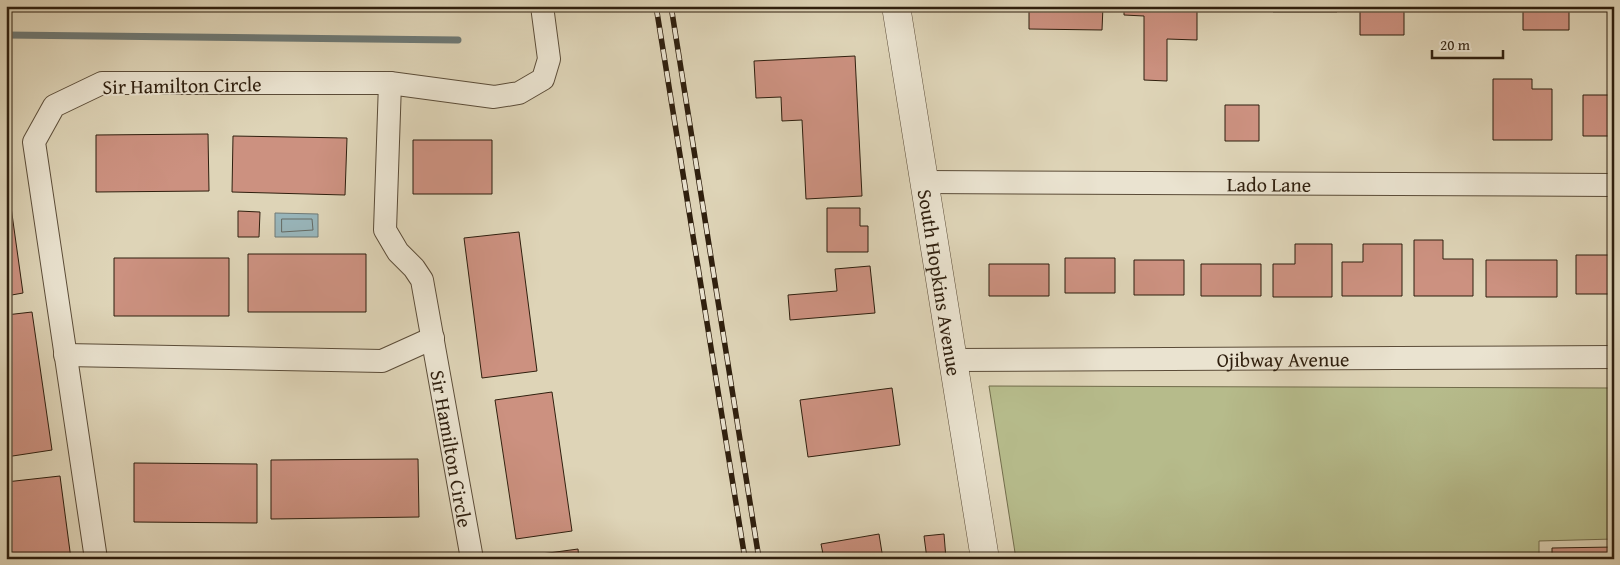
<svg xmlns="http://www.w3.org/2000/svg" width="1620" height="565" viewBox="0 0 1620 565" font-family="'Gentium Book Plus',serif">
<style>
.green{fill:#b6bb8b;stroke:#726d4c}
.water{fill:#98b5ba;stroke:#6e7975}
.lines{fill:none;stroke-linecap:round;stroke-linejoin:round}
.shore{stroke:#646a64;stroke-width:1}
.stream{stroke:#6e7975;stroke-width:7}
.building{fill:#cc9180;stroke:#2f1f0e}
.minor-casing{stroke:#5b4c38;stroke-width:24}
.tertiary-casing{stroke:#5b4c38;stroke-width:29}
.minor{stroke:#eae3d0;stroke-width:22}
.tertiary{stroke:#eae3d0;stroke-width:28}
.rail-casing{stroke:#2f1f0e;stroke-width:5.5}
.rail{stroke:#eae3d0;stroke-width:4;stroke-dasharray:11;stroke-linecap:butt}
.labels{text-anchor:middle;dominant-baseline:central;stroke-width:4;stroke-linejoin:round;paint-order:stroke}
.street-label{font-size:20px;fill:#2f1f0e;stroke:#eae3d0}
</style>
<rect width="100%" height="100%" fill="#ded4b7"/>
<filter id="stains"><feTurbulence type="fractalNoise" baseFrequency=".004" numOctaves="4"/><feColorMatrix values="0 0 0 0 .2 0 0 0 0 .09 0 0 0 0 .02 0 0 0 .5 -.17"/></filter>
<radialGradient id="worn" r=".72"><stop offset=".6" stop-color="#630" stop-opacity="0"/><stop offset="1" stop-color="#630" stop-opacity=".3"/></radialGradient>
<path class="green" d="M989,386L1614,388V539L1539,541V559H1016Z"/>
<path class="water" d="M275,213L318,214V237H275Z"/>
<g class="lines">
<path class="shore" d="M282,219H312L313,230L282,232Z"/>
<path class="stream" d="M6,35L458,40"/>
</g>
<path class="building" d="M1029,6H1103L1102,30L1029,29Z
M1124,6H1197V40L1167,39V81L1144,80V16L1124,15Z
M1273,6H1337V12H1273Z
M1360,6H1404V35H1360Z
M1523,6H1569V30H1523Z
M855,56L862,196L806,199L802,120L782,121L781,97L756,98L754,61Z
M1493,79H1532V89H1552V140H1493Z
M1583,95H1614V136H1583Z
M1225,105H1259V141H1225Z
M208,134L209,191L96,192V135Z
M233,136L347,138L345,195L232,192Z
M413,140H492V194H413Z
M6,171L23,293L6,296Z
M827,208H860V226H868V252H827Z
M238,211L260,212L259,237H238Z
M519,232L537,371L482,378L464,238Z
M1414,240H1443V259H1473V296H1414Z
M1295,244H1332V297H1273V264H1295Z
M1363,244H1402V296H1342V262H1363Z
M248,254H366V312H248Z
M1576,255H1614V294H1576Z
M114,258H229V316H114Z
M1065,258H1115V293H1065Z
M1134,260H1184V295H1134Z
M1486,260H1557V297H1486Z
M989,264H1049V296H989Z
M1201,264H1261V296H1201Z
M870,266L875,313L790,320L788,295L837,291L835,269Z
M32,312L52,450L6,457V315Z
M892,388L900,445L808,457L800,400Z
M552,392L572,531L516,539L495,400Z
M418,459L419,517L271,519V460Z
M134,463L257,464V523L134,522Z
M60,476L71,559H10L6,531V482Z
M879,534L883,559H824L821,544Z
M944,534L946,559H927L924,536Z
M1614,547V559H1552V548Z
M578,549L579,559H520L519,557Z"/>
<g class="lines">
<defs>
<g id="minor">
<path id="s1" d="M390,83L385,230L398,252L414,268L422,280L472,559"/>
<path id="s2" d="M924,182L1614,185"/>
<path d="M65,355L382,361L433,338"/>
<path id="s3" d="M952,360L1614,357"/>
<path d="M96,559L34,142L54,106L102,83H390L494,97L519,93L543,79L549,59L542,6"/>
</g>
<g id="tertiary">
<path id="s4" d="M896,6L985,559"/>
</g>
</defs>
<use href="#minor" class="minor-casing"/>
<use href="#tertiary" class="tertiary-casing"/>
<use href="#minor" class="minor"/>
<use href="#tertiary" class="tertiary"/>
<defs>
<path id="rail" d="M656,6L745,559
M671,6L759,559"/>
</defs>
<use href="#rail" class="rail-casing"/>
<use href="#rail" class="rail"/>
</g>
<g class="labels">
<g class="street-label">
<text transform="translate(182 85) rotate(-1)">Sir Hamilton Circle</text>
<text stroke="none"><textPath href="#s2" startOffset="345">Lado Lane</textPath></text>
<text stroke="none"><textPath href="#s4" startOffset="280">South Hopkins Avenue</textPath></text>
<text stroke="none"><textPath href="#s3" startOffset="331">Ojibway Avenue</textPath></text>
<text stroke="none"><textPath href="#s1" startOffset="381">Sir Hamilton Circle</textPath></text>
</g>
</g>
<rect width="1620" height="565" fill="none" stroke="#ded4b7" stroke-width="25"/>
<rect x="8" y="8" width="1605" height="550" fill="none" stroke="#2f1f0e" stroke-width="2.5"/>
<rect x="12" y="12" width="1595" height="540" fill="none" stroke="#2f1f0e"/>
<path d="M1432 50v8h71v-8" fill="none" stroke="#2f1f0e" stroke-width="2.5"/>
<text x="1440" y="50" font-size="15" fill="#2f1f0e" stroke="#eae3d0" stroke-width="4" paint-order="stroke">20 m</text>
<rect width="100%" height="100%" filter="url(#stains)"/>
<rect width="100%" height="100%" fill="url(#worn)"/>
</svg>
